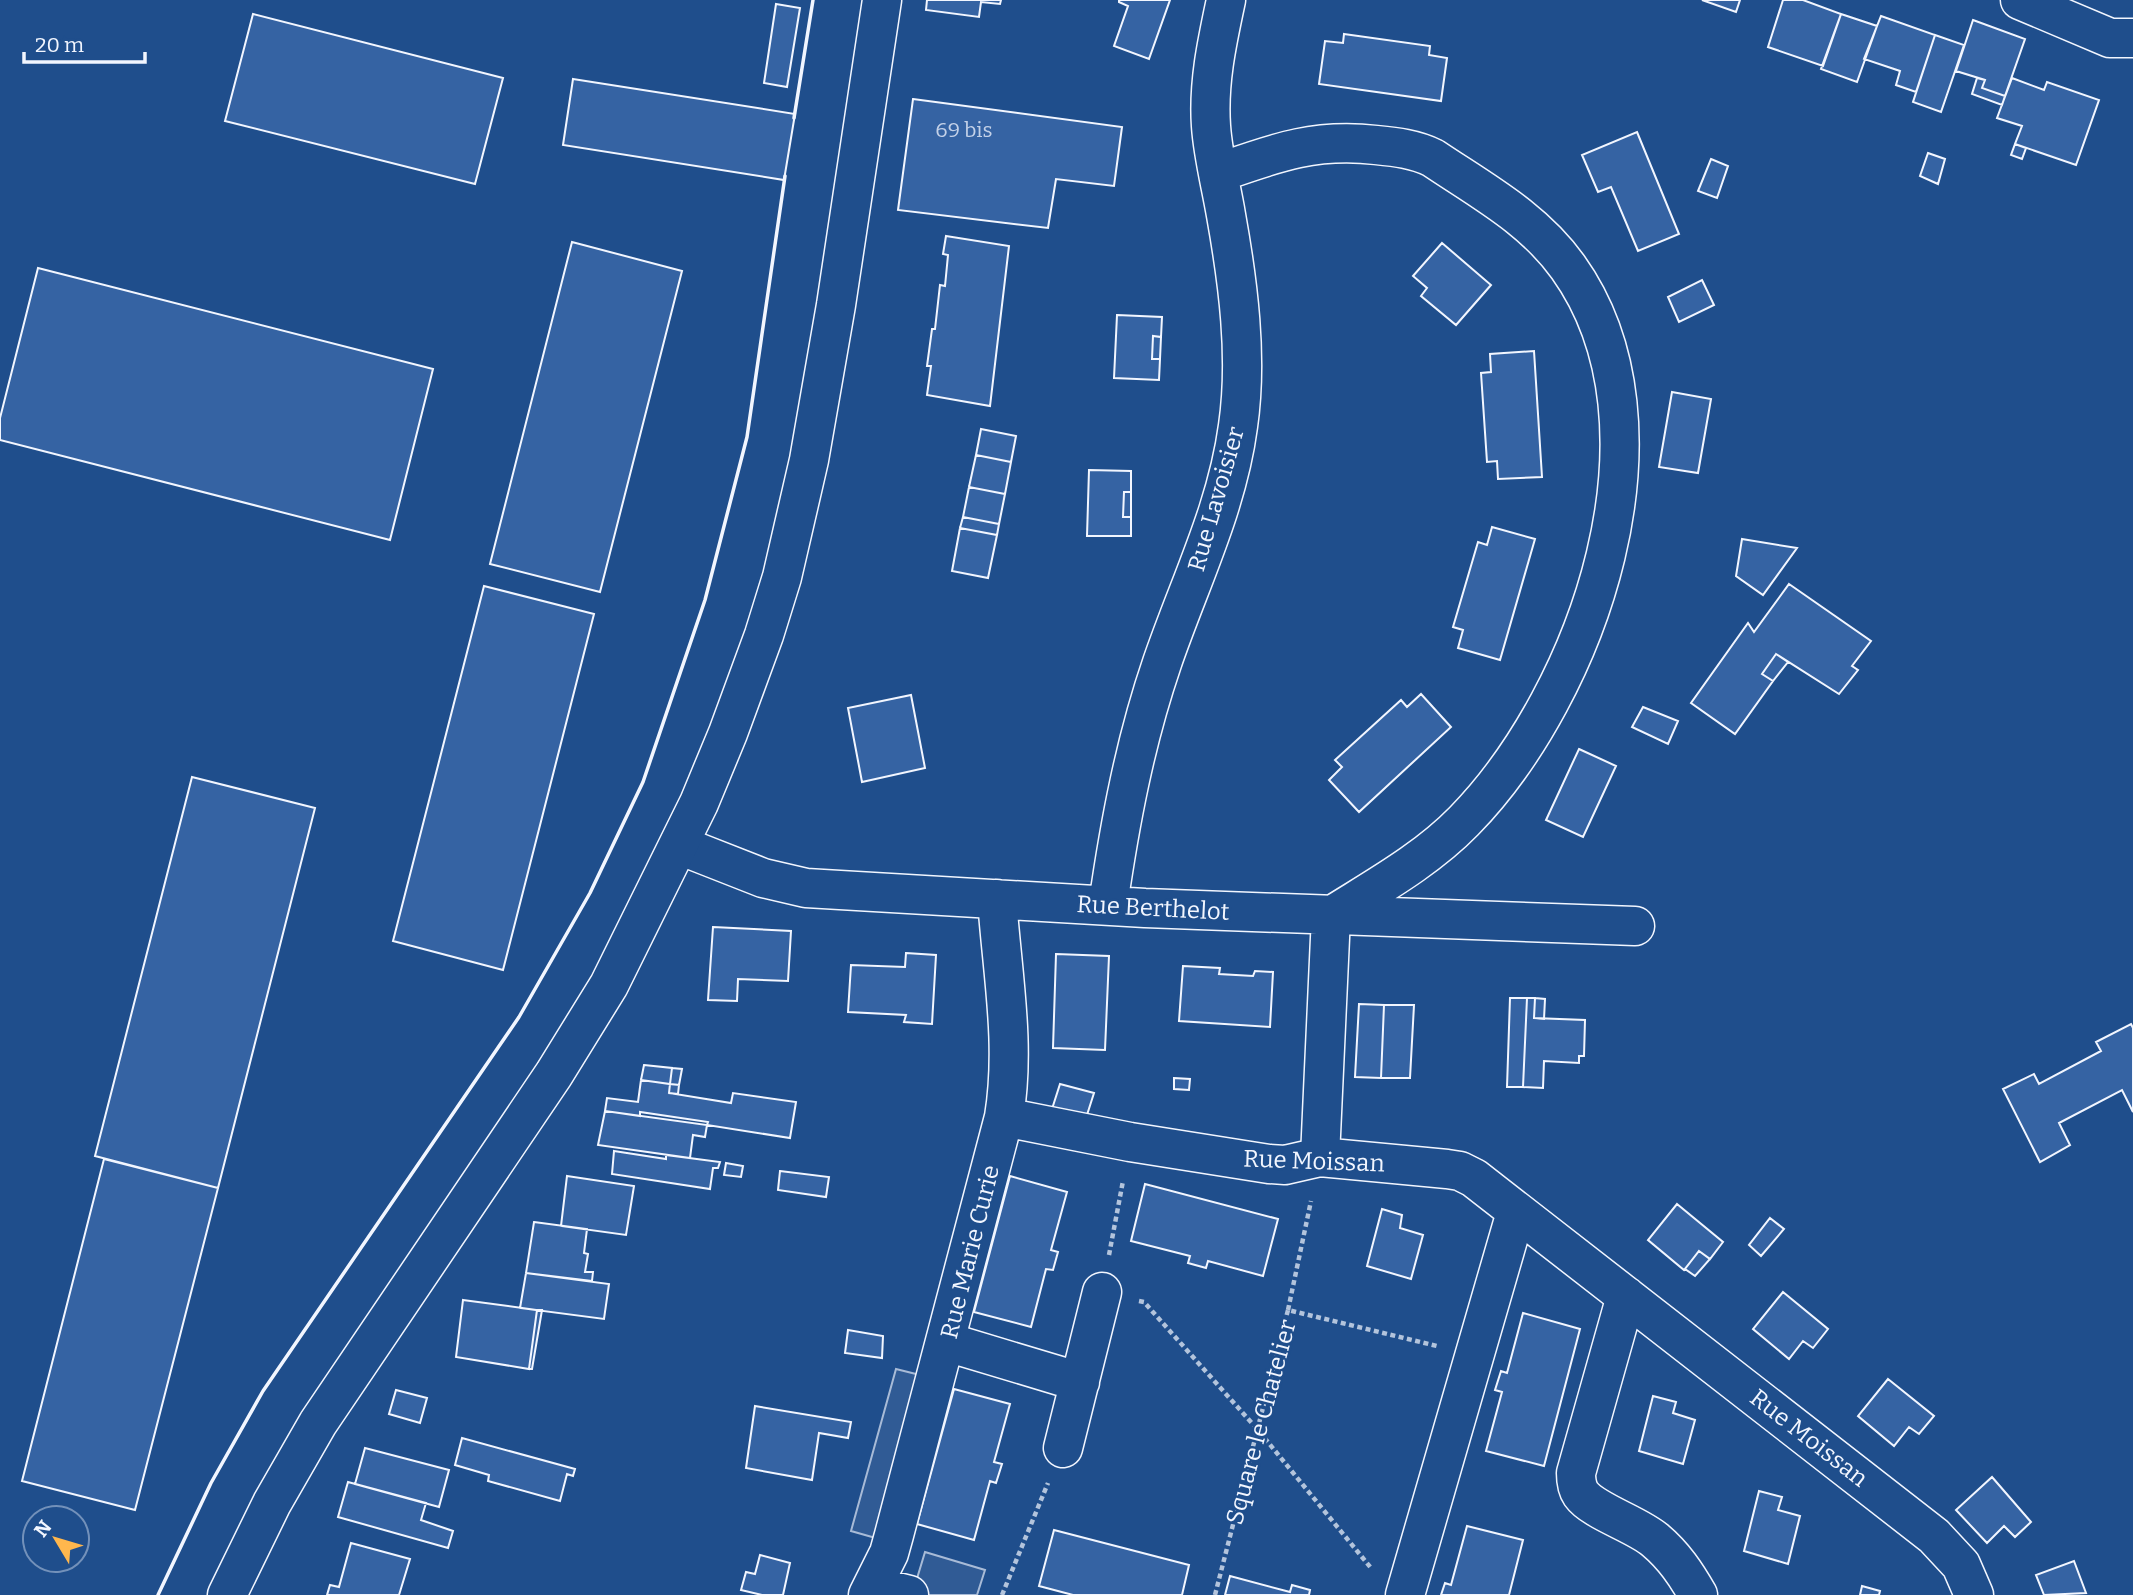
<svg xmlns="http://www.w3.org/2000/svg" width="2133" height="1595" viewBox="0 0 2133 1595" font-family="Bitter,serif">
<style>
.parking{fill:#305b95;stroke:#a8bbd7;stroke-width:2}
.building{fill:#3563a3;stroke:#f2f6ff;stroke-width:2}
.lines{fill:none;stroke-linecap:round;stroke-linejoin:round}
.minor-casing{stroke:#f2f6ff;stroke-width:41}
.major-casing{stroke:#f2f6ff;stroke-width:41}
.path{stroke:#b3c4dc;stroke-width:4.5;stroke-dasharray:5 3.5;stroke-linecap:butt}
.minor{stroke:#1f4e8c;stroke-width:38}
.major{stroke:#1f4e8c;stroke-width:38}
.wall{stroke:#f2f6ff;stroke-width:3.5}
.labels{text-anchor:middle;dominant-baseline:central;stroke-width:5;stroke-linejoin:round;paint-order:stroke}
.number-label{font-size:21px;fill:#c3d1e8}
.street-label{font-size:24px;fill:#f2f6ff;stroke:#1f4e8c}
</style>
<rect width="100%" height="100%" fill="#1f4e8c"/>
<path class="parking" d="M896,1369L924,1376L879,1539L851,1531Z
M925,1552L985,1570L977,1595H912Z"/>
<path class="building" d="M927,0H1001L1000,4L981,2L979,17L926,10Z
M1119,0H1170L1149,59L1114,46L1128,6L1119,2Z
M1702,0H1740L1736,12Z
M1783,0H1803L1841,14L1823,66L1768,47Z
M776,4L800,8L787,87L764,83Z
M253,14L503,78L475,184L225,121Z
M1841,14L1877,26L1857,82L1821,69Z
M1881,16L1935,35L1916,92L1896,85L1900,71L1864,59Z
M1973,20L2025,39L2005,96L1982,88L1985,80L1956,71Z
M1344,34L1430,46L1429,55L1447,58L1441,101L1319,84L1325,41L1343,43Z
M1935,35L1964,45L1941,112L1913,102Z
M1977,78L1985,80L1982,88L2005,96L2002,105L1972,94Z
M2012,78L2044,90L2047,82L2099,100L2076,165L2015,144L2022,126L1997,118Z
M573,79L795,114L784,180L563,145Z
M913,99L1122,127L1114,186L1056,179L1048,228L898,210Z
M1637,132L1679,234L1638,251L1611,187L1598,192L1582,155Z
M2015,144L2026,148L2022,159L2011,155Z
M1928,153L1945,159L1938,184L1920,176Z
M1711,159L1728,166L1717,198L1698,191Z
M946,236L1009,246L990,406L927,395L931,366H927L932,329H935L940,285L945,286L948,255L943,254Z
M572,242L682,271L600,592L490,564Z
M1442,243L1491,285L1456,325L1421,296L1427,288L1413,276Z
M38,268L433,369L390,540L0,440V418Z
M1702,280L1714,305L1679,322L1668,297Z
M1117,315L1162,317L1161,337L1153,336L1152,359H1160L1159,380L1114,378Z
M1153,336L1161,337L1160,359H1152Z
M1534,351L1542,477L1498,479L1497,461L1487,462L1481,373L1491,372L1490,354Z
M1672,392L1711,399L1698,473L1659,467Z
M981,429L1016,436L1011,462L976,455Z
M976,455L1011,462L1005,494L969,487Z
M1089,470L1131,471V492H1124L1123,517H1131V536H1087Z
M969,487L1005,494L999,524L963,517Z
M1124,492H1131V517H1123Z
M963,517L999,524L997,535L960,528Z
M1492,527L1535,539L1500,660L1458,648L1463,630L1453,627L1478,542L1487,545Z
M960,528L997,535L988,578L952,571Z
M1742,539L1797,548L1763,595L1736,576Z
M1789,584L1871,641L1852,666L1858,670L1839,694L1776,654L1762,674L1773,681L1735,734L1691,703L1748,623L1754,632Z
M484,586L594,614L503,970L393,941Z
M1776,654L1788,662L1773,681L1762,674Z
M1421,694L1451,727L1359,812L1329,780L1342,767L1335,760L1401,700L1407,707Z
M911,695L925,768L862,782L848,708Z
M1643,707L1678,721L1668,744L1632,727Z
M1579,749L1616,766L1583,837L1546,820Z
M192,777L315,808L218,1188L95,1156Z
M713,927L791,931L788,981L738,979L737,1001L708,1000Z
M906,953L936,955L932,1024L904,1022L906,1015L848,1012L851,965L905,967Z
M1056,954L1109,956L1105,1050L1053,1048Z
M1183,966L1220,968L1219,974L1253,976L1255,971L1273,972L1270,1027L1179,1021Z
M1510,998H1527L1523,1087H1507Z
M1527,998H1535L1534,1018L1585,1020L1584,1056H1579V1063L1544,1061L1543,1088L1523,1087Z
M1535,998L1545,999L1544,1019L1534,1018Z
M1359,1004L1384,1005L1381,1078L1355,1077Z
M1384,1005H1414L1410,1078H1381Z
M2131,1024L2133,1028V1112L2122,1090L2059,1123L2070,1145L2040,1162L2003,1089L2034,1074L2039,1084L2101,1051L2096,1042Z
M644,1065L672,1068L670,1084L641,1080Z
M672,1068L682,1069L679,1085L670,1084Z
M1174,1078L1190,1079L1189,1090L1174,1089Z
M641,1080L670,1084L669,1093L731,1103L733,1093L796,1102L790,1138L707,1125L708,1122L640,1112V1116L605,1111L607,1098L638,1102Z
M670,1084L679,1085L678,1094L669,1093Z
M1060,1084L1094,1093L1086,1118L1052,1109Z
M605,1111L707,1125L705,1137L693,1135L690,1158L598,1145Z
M614,1151L666,1159V1155L720,1162L718,1168H713L710,1189L612,1174Z
M104,1159L218,1188L135,1510L22,1481Z
M726,1163L743,1166L741,1177L724,1175Z
M780,1171L829,1177L826,1197L778,1190Z
M567,1176L634,1186L626,1235L561,1226Z
M1010,1176L1067,1192L1051,1250L1058,1252L1053,1270L1046,1269L1031,1327L974,1312Z
M1145,1184L1278,1219L1263,1276L1208,1261L1206,1268L1188,1263L1190,1256L1131,1241Z
M1677,1204L1723,1242L1710,1259L1699,1251L1684,1270L1648,1240Z
M1382,1209L1402,1215L1400,1228L1423,1235L1411,1279L1367,1266Z
M1770,1218L1784,1229L1761,1256L1749,1245Z
M534,1222L587,1229L584,1253L588,1254L585,1272H593L592,1281L526,1273Z
M1699,1251L1710,1259L1695,1276L1685,1269Z
M526,1273L609,1284L604,1319L520,1308Z
M1783,1292L1828,1329L1813,1348L1803,1341L1789,1359L1753,1329Z
M463,1300L537,1310L529,1369L456,1357Z
M537,1310H542L532,1369H529Z
M1523,1313L1580,1329L1544,1466L1486,1451L1502,1392L1495,1390L1501,1371L1507,1373Z
M848,1330L883,1336L882,1358L845,1353Z
M1888,1379L1934,1416L1919,1434L1909,1427L1894,1446L1858,1416Z
M954,1389L1010,1404L994,1462L1002,1464L996,1483L990,1481L974,1540L917,1524Z
M396,1390L427,1398L420,1423L389,1414Z
M1653,1396L1676,1402L1673,1413L1695,1420L1683,1464L1639,1451Z
M755,1406L851,1422L848,1438L819,1433L812,1480L746,1468Z
M462,1438L575,1469L573,1476L567,1474L560,1501L488,1481L489,1475L455,1465Z
M365,1448L449,1470L439,1507L355,1484Z
M1992,1477L2031,1522L2015,1537L2004,1526L1987,1543L1956,1510Z
M348,1482L426,1503L421,1520L453,1531L448,1548L338,1517Z
M1759,1491L1782,1497L1778,1510L1800,1516L1788,1564L1744,1551Z
M1467,1526L1523,1540L1509,1595H1441L1445,1583L1451,1585Z
M1054,1530L1189,1565L1182,1595H1073L1039,1586Z
M351,1543L410,1559L399,1595H327L330,1585L339,1587Z
M760,1555L790,1563L783,1595H762L741,1590L746,1572L755,1574Z
M2074,1561L2086,1593L2044,1595L2036,1575Z
M1230,1576L1290,1592L1292,1585L1310,1590L1309,1595H1225Z
M1862,1586L1880,1591L1879,1595H1860Z"/>
<g class="lines">
<defs>
<path id="minor" d="M2020,0L2110,38H2133
M1218,173C1275,153 1314,138 1376,145C1396,147 1415,149 1433,158C1482,191 1533,218 1568,267C1682,426 1589,693 1464,821C1426,860 1377,887 1331,916L1320,1157
M679,845L763,878L806,888L1145,908L1635,926
M1108,905C1120,822 1135,742 1162,663C1189,584 1227,509 1238,426C1248,357 1238,282 1226,215C1221,185 1213,156 1211,126C1208,83 1217,42 1226,0
M1004,1117L1130,1142L1269,1164L1285,1165L1320,1157L1447,1169L1460,1171L1474,1178L1934,1536L1961,1565L1974,1595
M1626,1296L1576,1473C1576,1481 1577,1488 1581,1494C1593,1511 1636,1524 1655,1540C1674,1556 1686,1574 1698,1595
M947,1342L1080,1382
M1063,1448L1102,1292
M873,1586L909,1595
M868,1595L889,1553L894,1535L1004,1117C1016,1044 1002,972 997,899
M1405,1595L1516,1212"/>
<path id="major" d="M227,1595L272,1503L318,1423L554,1074L609,985L699,803L728,733L764,635L782,577L809,460L836,305L882,0"/>
</defs>
<use href="#minor" class="minor-casing"/>
<use href="#major" class="major-casing"/>
<path class="path" d="M1109,1255L1123,1181
M1139,1301L1144,1302L1258,1430L1371,1568
M1288,1310L1311,1201
M1002,1595L1048,1483
M1215,1595L1288,1310L1437,1346"/>
<use href="#minor" class="minor"/>
<use href="#major" class="major"/>
<path class="wall" d="M794,118L813,0
M158,1595L211,1483L263,1391L519,1017L590,893L643,782L705,600L747,437L785,176"/>
</g>
<g class="labels">
<g class="number-label">
<text x="964" y="130">69 bis</text>
</g>
<g class="street-label">
<text transform="translate(1216 499) rotate(-74)">Rue Lavoisier</text>
<text transform="translate(1153 908) rotate(3)">Rue Berthelot</text>
<text transform="translate(1314 1161) rotate(2)">Rue Moissan</text>
<text transform="translate(970 1252) rotate(-76)">Rue Marie Curie</text>
<text transform="translate(1261 1422) rotate(-75)">Square le Chatelier</text>
<text transform="translate(1809 1438) rotate(38)">Rue Moissan</text>
</g>
</g>
<g transform="translate(56 1539) rotate(308)"><circle r="33" fill="#1f4e8c" stroke="#7391ba" stroke-width="2"/>
<path d="M0-5L12 26L0 18L-12 26Z" fill="#ffb74d"/>
<text y="-10" font-size="19" font-weight="bold" text-anchor="middle" fill="#f2f6ff">N</text>
</g>
<path d="M24 52v10h121v-10" fill="none" stroke="#f2f6ff" stroke-width="3.5"/>
<text x="35" y="52" font-size="21" fill="#f2f6ff" stroke="#1f4e8c" stroke-width="5" paint-order="stroke">20 m</text>
</svg>
